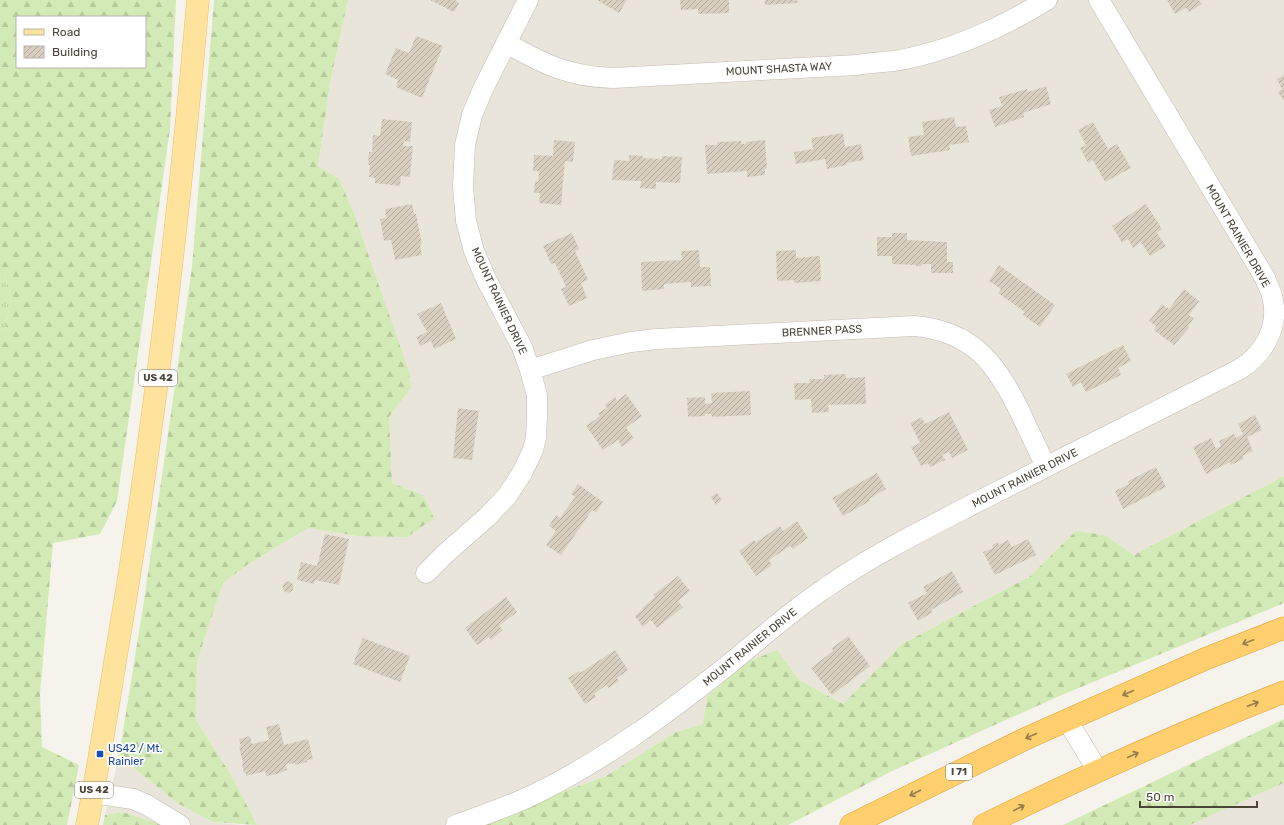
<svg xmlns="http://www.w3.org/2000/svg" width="1284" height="825" viewBox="0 0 1284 825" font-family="Rubik,sans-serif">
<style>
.residential{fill:#eae5da}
.grass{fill:url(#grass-tufts)}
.forest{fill:url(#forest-firs);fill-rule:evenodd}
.building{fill:url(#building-hatch)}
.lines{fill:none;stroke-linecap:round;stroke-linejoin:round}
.minor-casing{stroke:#c2bbae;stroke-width:21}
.major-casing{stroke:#e6c16a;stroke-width:23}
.highway-casing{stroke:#e0a43c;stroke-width:23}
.minor{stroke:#fff;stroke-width:20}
.major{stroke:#ffe39c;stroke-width:22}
.highway{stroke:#ffcf6e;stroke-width:22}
.oneway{stroke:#937c4e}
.transit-dot{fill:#1a4fb4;stroke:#fff;stroke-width:1.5}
.labels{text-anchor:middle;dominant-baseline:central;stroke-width:3.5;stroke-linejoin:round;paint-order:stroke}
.shield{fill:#fff;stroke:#817c74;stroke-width:1}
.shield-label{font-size:10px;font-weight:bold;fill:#4b4439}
.street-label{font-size:11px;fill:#4b4439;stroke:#fff}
.transit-label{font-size:11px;fill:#164399;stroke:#fff;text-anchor:start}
</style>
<defs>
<pattern id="grass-tufts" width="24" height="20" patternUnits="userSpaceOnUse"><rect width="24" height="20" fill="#d2eab5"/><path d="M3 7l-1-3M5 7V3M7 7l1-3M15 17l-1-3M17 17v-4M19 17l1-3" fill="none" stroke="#b6ca9c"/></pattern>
<pattern id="forest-firs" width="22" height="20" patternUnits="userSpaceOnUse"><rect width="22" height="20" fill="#d2eab5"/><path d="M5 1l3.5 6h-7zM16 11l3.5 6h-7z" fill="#b6ca9c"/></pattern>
<pattern id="building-hatch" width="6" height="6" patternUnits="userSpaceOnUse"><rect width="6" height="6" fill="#d8cfc1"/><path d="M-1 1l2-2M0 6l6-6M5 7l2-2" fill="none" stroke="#b1aa9e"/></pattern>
</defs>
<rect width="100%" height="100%" fill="#f6f3ec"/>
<path class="residential" d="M348,0H1284V476L1134,555L1105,535L1076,531L1029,577L902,644L843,704L799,680L777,651L707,697L704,724L676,732L606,776L474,825H257L231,775L196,720L197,661L223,583L247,565L308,528L357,536L423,495L392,483L389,417L411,388L318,166L330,83Z
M119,756L177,803L213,822L242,825H160L123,812L105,815Z
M1284,783V825H1190Z"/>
<path class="grass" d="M0,262L2,263L11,297L6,327L0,331Z"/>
<path class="forest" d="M0,0H176L170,129L117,501L100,534L53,543L40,694L42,747L79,765L67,825H0V331L6,327L11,297L2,263L0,262ZM17,17H145V67H17Z
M214,0H348L330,83L318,166L339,179L353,211L409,372L411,388L389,417L392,483L423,495L434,518L407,537L357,536L308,528L247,565L223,583L197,661L196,720L231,775L257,825L213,822L177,803L119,756L144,601L192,267Z
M1284,476V603L1064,694L892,771L788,825H474L606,776L676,732L703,724L707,697L745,663L777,650L799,680L843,704L902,644L1029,577L1076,531L1105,535L1134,555Z
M1284,719V783L1190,825H1063Z
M123,812L158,824L160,825H103L105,815Z"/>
<path class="building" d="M430,0H455L459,3L454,12Z
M597,0H627L619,13Z
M680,0H729V13L698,14V9L681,10Z
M765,0H797L798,3L765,5Z
M1167,0H1199L1202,4L1189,12L1186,8L1175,14Z
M416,36L443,46L422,98L396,87L398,80L385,74L396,48L409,53Z
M1284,75V101L1278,92L1282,89L1277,79Z
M1046,86L1051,104L1023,113L1024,117L995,127L989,110L1002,106L999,97L1027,89L1028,92Z
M954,117L956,127L966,126L969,142L949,145L950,150L911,156L908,137L924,135L922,122Z
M382,119L412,122L410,142L404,141L403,146H413L410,177L401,176L400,186L375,183V178L369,177L370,165H368L369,152H372L373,135L380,136Z
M1093,122L1108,149L1117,144L1131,168L1105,182L1093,160L1088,163L1080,148L1086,145L1078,130Z
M843,133L845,147L861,144L864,160L846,163L847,165L827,169L825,159L796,164L794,152L813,149L811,138Z
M554,140L575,142L573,162L565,161L561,205L539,203L540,193H534L535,181L538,182L539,171H533L534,155L553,156Z
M765,140L767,169H765V175L747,177V171L707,174L705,145H717V142L741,141L742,144H746V142Z
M629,155L643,156V158L662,159V156L682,157L680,183L656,182V189L640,188L641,181L612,180L614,160L629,161Z
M412,204L414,214H416L422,244L420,245L422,255L395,260L391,240L384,241L380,219L386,218L385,209Z
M1146,204L1162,229L1157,233L1166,246L1150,256L1141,242L1133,248L1128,239L1122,243L1112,226Z
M572,233L579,249L575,251L588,280L581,283L587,298L569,306L561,289L566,287L555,263L551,264L543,246Z
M892,233H907V240L947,242V262H953V273H931V264H922V266H916V265L892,264V256H877V237H892Z
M699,250L700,267H710L711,286L691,287V282L664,284V289L642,291L641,262L682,260L681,251Z
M796,250V258L820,256L821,281L794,283V280L777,281L776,251Z
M999,265L1055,305L1040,327L1023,315L1025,312L998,293L1001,289L989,281Z
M1184,289L1199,301L1189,315L1194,318L1188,326L1189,328L1174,345L1154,330L1156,326L1149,321L1162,304L1169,309Z
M441,303L456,339L434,349L431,341L420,346L416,337L427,332L417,314Z
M1123,345L1131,361L1118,368L1121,375L1086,392L1081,382L1073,387L1066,374Z
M846,374V378L865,377L866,404L828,405L829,412L812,413L811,399L795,400L794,383H810L809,379H824V375Z
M750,391L751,415L712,417L711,414H705V416L688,417L687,398L705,397V404L712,403L711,393Z
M626,394L642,416L626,428L634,438L622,447L618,440L603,450L586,426L600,416L598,413L607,408L605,405L615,397L617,401Z
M458,408L479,411L472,460L453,458Z
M949,412L968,450L952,458L949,452L942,455L945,460L930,467L928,463L921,466L911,447L920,443L910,423L922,417L925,424Z
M1255,415L1262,430L1247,437L1253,451L1242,456L1244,459L1231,465L1230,462L1206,474L1193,447L1211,438L1216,449L1221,446L1219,441L1234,434L1236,438L1243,434L1238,424Z
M1156,467L1166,487L1123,509L1115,491L1129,484L1128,481Z
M877,473L886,489L869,499L870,501L843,516L832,498Z
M578,484L603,502L596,512L592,510L561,555L546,545L556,531L549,526L556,515L560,518L575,497L571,494Z
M717,493L722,500L716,505L711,497Z
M797,521L808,538L793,549L790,546L769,560L772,565L756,576L739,551L754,540L756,542L780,526L783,531Z
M325,534L349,539L339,585L315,580L314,584L297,580L301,562L317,566Z
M1028,539L1036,555L995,575L983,552L993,548L992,545L998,542L999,545L1008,540L1012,547Z
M952,571L963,592L931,610L933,612L918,621L908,603L927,593L923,587Z
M678,576L690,591L678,601L683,607L657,628L651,620L643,627L635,616L643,609L642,608L655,597L653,595Z
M282.5 587a5.5 5.5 0 1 1 11 0a5.5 5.5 0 1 1-11 0Z
M506,597L517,612L499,626L503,630L491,640L489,637L477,645L465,628Z
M848,636L870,666L832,695L811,668L833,651L832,648Z
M363,638L410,656L400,682L353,664Z
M615,650L628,670L617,678L619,681L609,688L606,685L594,694L596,697L585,704L568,678L579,671L580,673Z
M279,724L284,745L308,739L313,759L307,760V762L295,765V763L289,764V763L286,764L287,770L277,774L266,776L265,771L246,776V773H244L242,764L243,763L239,747H241L239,739L250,736L252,744L269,740L266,727Z"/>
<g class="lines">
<defs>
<path id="minor" d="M506,43C543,64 570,77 613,78L857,65C869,63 881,62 894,61C947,52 1001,28 1047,0
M530,370L593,350L631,342L657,339L914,326C974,331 997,365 1021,414C1029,432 1038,449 1046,467
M426,573L445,554L487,517L507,496L522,473L533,450L536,438L537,416V395L530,370L522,347L486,279L474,251L466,221L463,187L465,145L472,115L483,89L528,0
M1067,720L1098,771
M93,793L133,799L147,805L180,825
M456,825C483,815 511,806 537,793C604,760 665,715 723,669C757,642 788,613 824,589C875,553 931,526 987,497C1071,454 1156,411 1240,369C1265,353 1280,325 1272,296C1271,290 1267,284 1265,278L1099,0"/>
<path id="major" d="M87,825C98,769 107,712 116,656C153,439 179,220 198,0"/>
<path id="highway" d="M851,825L1027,738L1205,659L1284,628
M984,825C1082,777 1182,732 1284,692"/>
</defs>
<use href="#minor" class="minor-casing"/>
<use href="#major" class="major-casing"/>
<use href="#highway" class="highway-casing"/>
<use href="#minor" class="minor"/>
<use href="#major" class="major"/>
<use href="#highway" class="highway"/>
</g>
<defs><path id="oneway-shaft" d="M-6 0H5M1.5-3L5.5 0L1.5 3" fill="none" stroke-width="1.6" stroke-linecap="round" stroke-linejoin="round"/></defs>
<g class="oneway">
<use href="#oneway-shaft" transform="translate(1248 642) rotate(158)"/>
<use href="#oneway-shaft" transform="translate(1128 693) rotate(156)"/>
<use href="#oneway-shaft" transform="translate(1253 704) rotate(-21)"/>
<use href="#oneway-shaft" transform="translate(1031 736) rotate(156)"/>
<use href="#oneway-shaft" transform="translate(1133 755) rotate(-24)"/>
<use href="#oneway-shaft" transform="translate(915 793) rotate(153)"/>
<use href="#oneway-shaft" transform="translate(1019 808) rotate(-26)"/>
</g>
<rect class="transit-dot" x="96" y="750" width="8" height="8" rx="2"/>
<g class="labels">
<g class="shield">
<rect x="139" y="370" width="38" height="16" rx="3"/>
<rect x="946" y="764" width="26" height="16" rx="3"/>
<rect x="75" y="782" width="38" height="16" rx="3"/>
</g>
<g class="shield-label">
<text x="158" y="378">US 42</text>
<text x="959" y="772">I 71</text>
<text x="94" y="790">US 42</text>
</g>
<g class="street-label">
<text transform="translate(779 69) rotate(-3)">MOUNT SHASTA WAY</text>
<text transform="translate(1238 236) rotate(60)">MOUNT RAINIER DRIVE</text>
<text transform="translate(499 301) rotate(65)">MOUNT RAINIER DRIVE</text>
<text transform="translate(822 331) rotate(-3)">BRENNER PASS</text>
<text transform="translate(1025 478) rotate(-27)">MOUNT RAINIER DRIVE</text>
<text transform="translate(750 647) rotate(-39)">MOUNT RAINIER DRIVE</text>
</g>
<g class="transit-label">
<text x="108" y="748">US42 / Mt.<tspan x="108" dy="13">Rainier</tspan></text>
</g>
</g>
<rect x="16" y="16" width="130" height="52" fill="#ffffff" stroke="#b7b4b0"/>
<rect x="24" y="29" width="20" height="6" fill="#ffe39c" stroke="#b7b4b0"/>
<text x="52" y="36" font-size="12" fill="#4b4439">Road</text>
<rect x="24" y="46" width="20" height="12" fill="url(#building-hatch)" stroke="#b7b4b0"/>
<text x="52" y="56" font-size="12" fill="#4b4439">Building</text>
<path d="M1140 801v6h117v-6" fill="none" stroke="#4b4439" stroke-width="2"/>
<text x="1146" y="801" font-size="12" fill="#4b4439" stroke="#ffffff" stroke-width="3" paint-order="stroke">50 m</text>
</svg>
